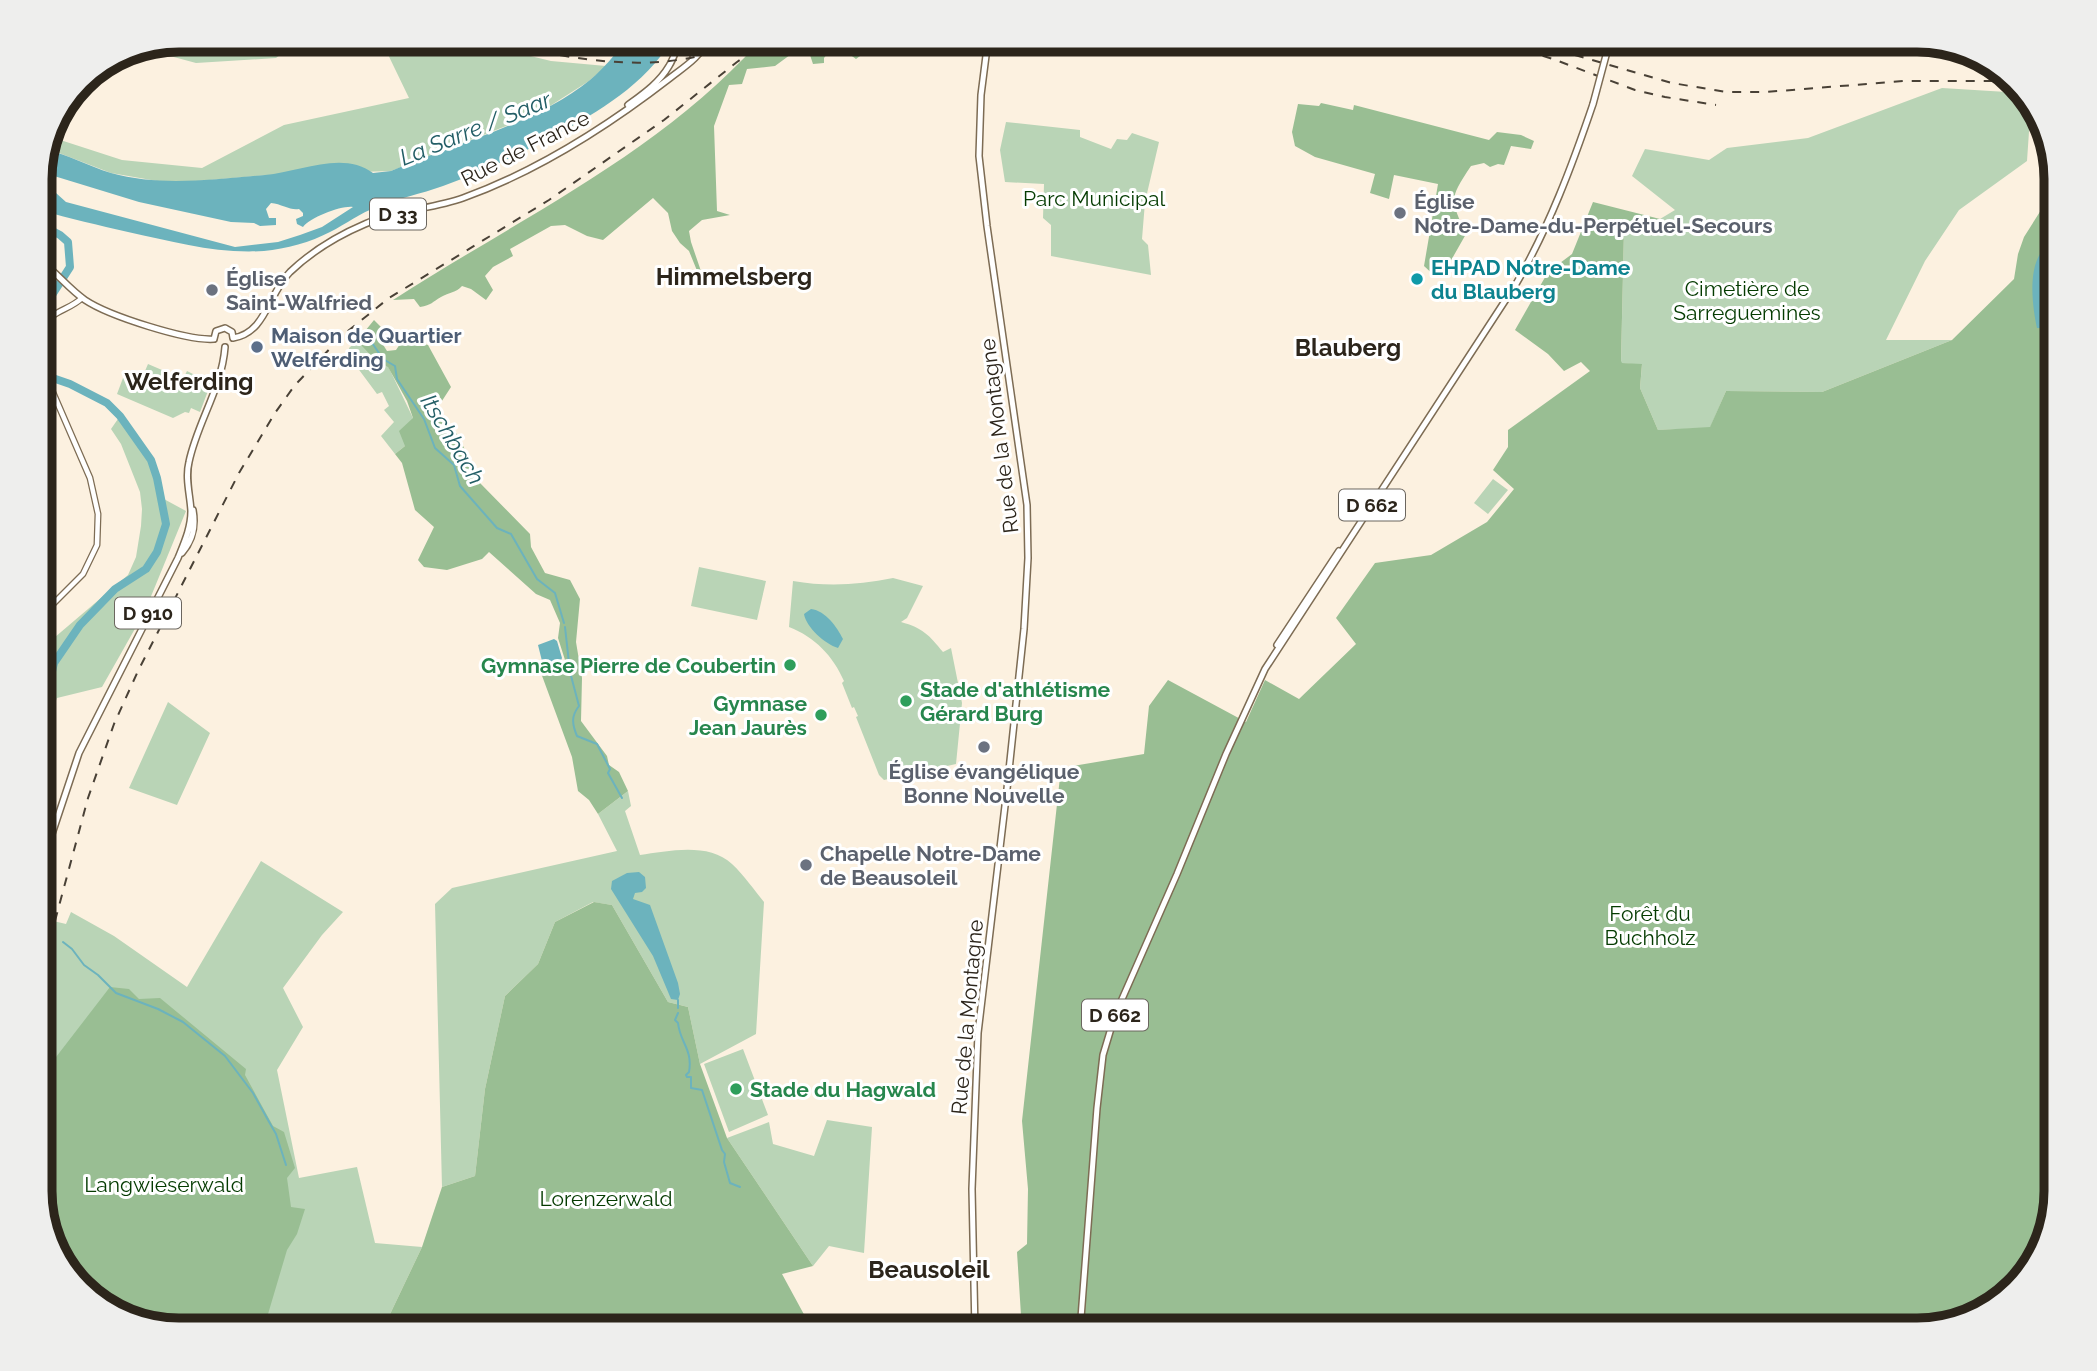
<svg xmlns="http://www.w3.org/2000/svg" width="2097" height="1371" viewBox="0 0 2097 1371" font-family="Raleway,sans-serif">
<style>
.green{fill:#b9d4b6}
.forest{fill:#99be93}
.water{fill:#6cb3bd}
.lines{fill:none;stroke-linecap:round;stroke-linejoin:round}
.stream{stroke:#6cb3bd;stroke-width:2}
.river{stroke:#6cb3bd;stroke-width:8}
.tertiary-casing{stroke:#7d6c54;stroke-width:7}
.primary-casing{stroke:#7d6c54;stroke-width:8}
.tertiary{stroke:#fff;stroke-width:4.5}
.primary{stroke:#fff;stroke-width:5}
.rail{stroke:#494136;stroke-width:2;stroke-dasharray:9 9;stroke-linecap:butt}
.primary-bridge-casing{stroke:#7d6c54;stroke-width:8;stroke-linecap:butt}
.primary-bridge{stroke:#fff;stroke-width:5}
.worship-dot{fill:#6b7280;stroke:#fff;stroke-width:2.5}
.culture-dot{fill:#0f9aa8;stroke:#fff;stroke-width:2.5}
.service-dot{fill:#5c6f8a;stroke:#fff;stroke-width:2.5}
.leisure-dot{fill:#2e9e5b;stroke:#fff;stroke-width:2.5}
.labels{text-anchor:middle;dominant-baseline:central;stroke-width:6;stroke-linejoin:round;paint-order:stroke}
.shield{fill:#fff;stroke:#6b665f;stroke-width:2}
.shield-label{font-size:19px;font-weight:bold;fill:#2c251b}
.street-label{font-size:21px;fill:#2c251b;stroke:#fff}
.park-label{font-size:21px;fill:#043b00;stroke:#fff}
.worship-label{font-size:21px;font-weight:bold;fill:#5b616d;stroke:#fff;text-anchor:start}
.culture-label{font-size:21px;font-weight:bold;fill:#0d838f;stroke:#fff;text-anchor:start}
.service-label{font-size:21px;font-weight:bold;fill:#4e5e75;stroke:#fff;text-anchor:start}
.leisure-label{font-size:21px;font-weight:bold;fill:#27864d;stroke:#fff;text-anchor:end}
.water-label{font-size:23px;font-style:italic;fill:#235e66;stroke:#fff}
.quarter-label{font-size:24px;font-weight:bold;fill:#2c251b;stroke:#fff}
.rim{fill:none;stroke:#2c251b;stroke-width:9}
</style>
<rect width="100%" height="100%" fill="#fcf1e0"/>
<path class="green" d="M179,40H300L276,58L196,63L170,56L175,44L169,42Z
M381,40H465L551,61L606,66L589,81L550,106L511,124L391,171L268,175L198,181H157L111,173L59,153L45,150L48,136L122,160L202,168L284,125L409,98Z
M575,40H626L614,56L585,54Z
M1942,88L2023,93L2031,102L2027,161L1959,210L1925,261L1886,340H1952L1822,392L1726,391L1710,428L1658,430L1640,388L1642,365L1621,363L1624,230L1660,219L1675,210L1632,176L1645,149L1709,160L1727,148L1808,138Z
M1006,122L1080,130V137L1111,149L1117,139L1127,140L1132,133L1159,142L1145,202L1142,239L1148,245L1151,275L1051,256V225L1043,218L1044,184L1005,182L1000,150Z
M357,341L375,360L388,366L413,418L405,446L395,454L381,436L394,422L384,410L389,406L382,392L377,394L351,359L349,348Z
M148,364L183,379L187,371L211,383L200,412L191,408L189,413L185,412L173,418L117,394L123,378L139,385Z
M120,416L151,460L162,498L186,511L145,611L102,687L57,698L41,742V649L128,575L136,557L141,526L142,509L140,492L121,444L111,429Z
M1493,479L1508,490L1488,514L1474,503Z
M699,567L766,581L757,620L691,606Z
M893,578L923,586L907,618L901,622C923,628 929,635 943,652L951,648L962,703L956,764L884,780L879,775L856,717L858,716L854,707L852,708L842,683L844,681C833,656 815,637 789,627L793,581C827,587 859,585 893,578Z
M168,702L210,733L177,805L129,788Z
M628,791L631,806L625,811L640,855C668,851 709,842 732,864C744,875 754,890 764,902L756,1034L700,1064L688,1007L668,1002L612,905L593,902L555,922L538,964L505,996L485,1089L475,1176L442,1187L435,904L452,888L617,851L598,814Z
M261,861L343,912L322,935L283,988L303,1027L277,1070L299,1178L357,1167L375,1243L422,1247L382,1331H179L102,1308L59,1262L41,1201V1157H44L50,1116L41,1114V918L66,924L71,912L114,936L187,987Z
M743,1049L768,1115L729,1132L704,1064Z
M827,1120L872,1127L864,1253L829,1246L813,1266L727,1138L769,1122L773,1144L814,1156Z"/>
<path class="forest" d="M764,40H850L864,53L856,59L835,44L824,58V63L813,64L810,55H790L775,66L747,69L742,84L729,85L714,126L717,211L730,215L702,220L689,231L691,242L703,277L700,278L689,251L680,243L672,231L668,213L653,198L603,240L587,236L565,225L551,226L510,249L513,256L493,267L485,276L493,290L486,300L471,289L462,286C456,293 449,292 441,297C432,302 432,305 420,307L414,299L393,300C518,219 657,155 758,43Z
M1321,103L1353,110L1354,105L1489,140L1497,132L1521,135L1534,141L1531,149L1511,146L1504,165L1498,164L1490,167L1484,163L1471,166C1449,199 1450,199 1466,234L1445,271L1437,278L1424,266L1438,184L1394,175L1389,199L1370,193L1375,174L1315,157L1295,146L1292,132L1298,104L1319,106Z
M2055,188H2057V362L2048,427L2057,442V1192L2034,1269L1987,1312L1918,1331H1022L1017,1252L1027,1244L1028,1189L1022,1121L1061,768L1144,754L1149,706L1168,680L1246,722L1265,680L1299,699L1356,644L1336,618L1375,563L1431,555L1487,522L1514,489L1493,470L1508,447V430L1590,371L1581,362L1564,371L1548,354L1515,330L1548,272L1572,254L1593,202L1660,219L1624,230L1621,361L1622,363L1642,364L1640,388L1658,430L1710,427L1726,391L1822,392L1952,340L2014,279L2018,254L2024,237Z
M374,320L386,332L382,343L387,351L396,350L404,338L428,345L451,387L438,407L459,437L480,483L530,534L531,547L545,573L570,580L580,599L576,642L582,678L581,721L607,756L609,765L619,772L628,791L598,814L589,800L578,791L572,757L541,673L560,668L565,660L558,638L560,623L550,600L536,594L489,552L482,559L447,570L424,567L418,560L434,527L415,510L402,463L395,454L405,446L399,431L413,418L407,401L388,367L375,360L357,341Z
M594,902L612,905L668,1002L688,1007L700,1064L727,1138L813,1266L782,1274L813,1331H382L422,1247L442,1187L475,1176L485,1089L505,996L538,964L555,922Z
M110,987L129,989L139,999L160,998L246,1069L245,1075L273,1126L284,1132L295,1168L287,1178L291,1207L305,1209L297,1234L287,1250L263,1331H179L102,1308L59,1262L41,1201V1176L52,1103L53,1061Z"/>
<path class="water" d="M626,40H672C644,85 600,111 554,136C518,155 482,172 443,186C421,194 398,198 377,207C360,213 346,224 330,232C311,242 286,249 264,251C216,254 175,242 128,232C99,225 69,219 41,210V196L51,191L56,193L66,202L235,247L278,242L300,235L322,227L353,207C343,205 310,217 303,227L297,224L296,219L303,216V213L299,209C291,211 282,204 271,203L266,209L269,218H276V225L260,226L254,223L231,222L139,202L41,172L45,150C68,154 88,166 111,173C161,187 214,179 265,175C299,172 343,150 373,173L391,171C454,144 537,123 590,80C604,68 615,55 626,40Z
M2049,245H2055L2056,249C2055,274 2056,308 2040,328H2037C2032,305 2026,259 2049,245Z
M811,609C826,611 837,627 843,639L838,648C825,644 806,627 804,614Z
M554,639L557,641L562,658L559,665L547,669L543,665L538,645Z
M639,872L645,877L646,888L642,892L635,893L633,899L650,905L678,983L680,994L678,1000L671,999L653,956L611,889L612,881L627,873Z"/>
<g class="lines">
<path class="stream" d="M366,334L383,359L395,366L397,379L424,419L435,448L454,465L460,486L497,528L511,534L537,579L555,593L564,623
M565,627L570,672L579,706C571,716 572,724 577,736L597,744L610,769L608,773L622,798
M41,688H48L45,707L41,715
M63,942L72,949L84,965L98,975L116,993L158,1009L183,1022L225,1056L253,1093L268,1120L276,1134L286,1165
M678,1008V1000
M678,1013L675,1020L678,1023C680,1043 693,1049 689,1072L686,1075L687,1077H691V1088L702,1090L722,1150L725,1154L724,1162L730,1183L740,1187"/>
<path class="river" d="M41,225L60,235L68,242L70,267L41,312
M41,374L70,384L107,403L120,416L151,460L157,478L166,524L157,552L146,569L115,589L80,625L54,663L48,688"/>
<defs>
<path id="tertiary" d="M41,331C51,309 67,312 82,298
M41,365L90,478L98,514L97,545L83,574L41,616"/>
<path id="primary" d="M1609,45L1612,40
M693,55L703,40
M628,105C643,94 659,83 669,66C674,58 676,49 680,40
M41,261C57,273 69,289 85,300C109,316 187,341 214,339
M233,338C266,333 268,294 290,272C311,252 339,235 365,224C396,210 432,209 463,198C538,171 608,126 670,78C684,67 701,57 707,40
M214,339L216,331L225,328L232,332L233,338
M182,553C193,540 196,527 193,510
M1277,645L1339,551
M41,867L79,753L178,558C184,543 191,528 191,511C190,494 185,478 189,462C197,423 222,388 225,347
M975,1331L972,1189L978,1033L1007,789L1024,629L1028,558L1027,505L987,226L979,156L981,95L988,40
M1080,1331L1097,1108L1103,1055L1115,1015L1177,874L1226,754L1265,669L1516,284C1549,227 1572,166 1593,104"/>
</defs>
<use href="#tertiary" class="tertiary-casing"/>
<use href="#primary" class="primary-casing"/>
<use href="#tertiary" class="tertiary"/>
<use href="#primary" class="primary"/>
<path class="rail" d="M490,40C573,60 664,79 745,40
M1491,40L1553,59L1635,90L1665,97L1716,105
M1523,40L1672,83L1726,92H1766L1904,81H2011
M41,973L88,798L114,724L138,671L239,473L275,413L295,385L343,335L389,298L549,200L664,120L737,62L768,40"/>
<defs>
<path id="primary-bridge" d="M1593,104L1608,48"/>
</defs>
<use href="#primary-bridge" class="primary-bridge-casing"/>
<use href="#primary-bridge" class="primary-bridge"/>
</g>
<g class="worship-dot">
<circle cx="1400" cy="213" r="7"/>
<circle cx="212" cy="290" r="7"/>
<circle cx="984" cy="747" r="7"/>
<circle cx="806" cy="865" r="7"/>
</g>
<circle class="culture-dot" cx="1417" cy="279" r="7"/>
<circle class="service-dot" cx="257" cy="347" r="7"/>
<g class="leisure-dot">
<circle cx="790" cy="665" r="7"/>
<circle cx="906" cy="701" r="7"/>
<circle cx="821" cy="715" r="7"/>
<circle cx="736" cy="1089" r="7"/>
</g>
<g class="labels">
<g class="shield">
<rect x="370" y="198.5" width="56" height="31" rx="5"/>
<rect x="1339" y="489.5" width="66" height="31" rx="5"/>
<rect x="115" y="597.5" width="66" height="31" rx="5"/>
<rect x="1082" y="999.5" width="66" height="31" rx="5"/>
</g>
<g class="shield-label">
<text x="398" y="214">D 33</text>
<text x="1372" y="505">D 662</text>
<text x="148" y="613">D 910</text>
<text x="1115" y="1015">D 662</text>
</g>
<g class="street-label">
<text transform="translate(525 148) rotate(-27)">Rue de France</text>
<text transform="translate(999 436) rotate(-97)">Rue de la Montagne</text>
<text transform="translate(967 1017) rotate(-85)">Rue de la Montagne</text>
</g>
<g class="park-label">
<text x="1094" y="198">Parc Municipal</text>
<text x="1747" y="288">Cimetière de<tspan x="1747" dy="24">Sarreguemines</tspan></text>
<text x="1650" y="913">Forêt du<tspan x="1650" dy="24">Buchholz</tspan></text>
<text x="164" y="1184">Langwieserwald</text>
<text x="606" y="1198">Lorenzerwald</text>
</g>
<g class="worship-label">
<text x="1414" y="201">Église<tspan x="1414" dy="24">Notre-Dame-du-Perpétuel-Secours</tspan></text>
<text x="226" y="278">Église<tspan x="226" dy="24">Saint-Walfried</tspan></text>
<text x="984" y="771" text-anchor="middle">Église évangélique<tspan x="984" dy="24">Bonne Nouvelle</tspan></text>
<text x="820" y="853">Chapelle Notre-Dame<tspan x="820" dy="24">de Beausoleil</tspan></text>
</g>
<g class="culture-label">
<text x="1431" y="267">EHPAD Notre-Dame<tspan x="1431" dy="24">du Blauberg</tspan></text>
</g>
<g class="service-label">
<text x="271" y="335">Maison de Quartier<tspan x="271" dy="24">Welferding</tspan></text>
</g>
<g class="leisure-label">
<text x="776" y="665">Gymnase Pierre de Coubertin</text>
<text x="920" y="689" text-anchor="start">Stade d'athlétisme<tspan x="920" dy="24">Gérard Burg</tspan></text>
<text x="807" y="703">Gymnase<tspan x="807" dy="24">Jean Jaurès</tspan></text>
<text x="750" y="1089" text-anchor="start">Stade du Hagwald</text>
</g>
<g class="water-label">
<text transform="translate(475 128) rotate(-22)">La Sarre / Saar</text>
<text transform="translate(453 439) rotate(59)">Itschbach</text>
</g>
<g class="quarter-label">
<text x="734" y="276">Himmelsberg</text>
<text x="1348" y="347">Blauberg</text>
<text x="189" y="381">Welferding</text>
<text x="929" y="1269">Beausoleil</text>
</g>
</g>
<path d="M0 0H2097V1371H0ZM179 52H1917A127 127 0 0 1 2044 179V1191A127 127 0 0 1 1917 1318H179A127 127 0 0 1 52 1191V179A127 127 0 0 1 179 52Z" fill="#eeeeed" fill-rule="evenodd"/>
<path class="rim" d="M179 52H1917A127 127 0 0 1 2044 179V1191A127 127 0 0 1 1917 1318H179A127 127 0 0 1 52 1191V179A127 127 0 0 1 179 52Z"/>
</svg>
